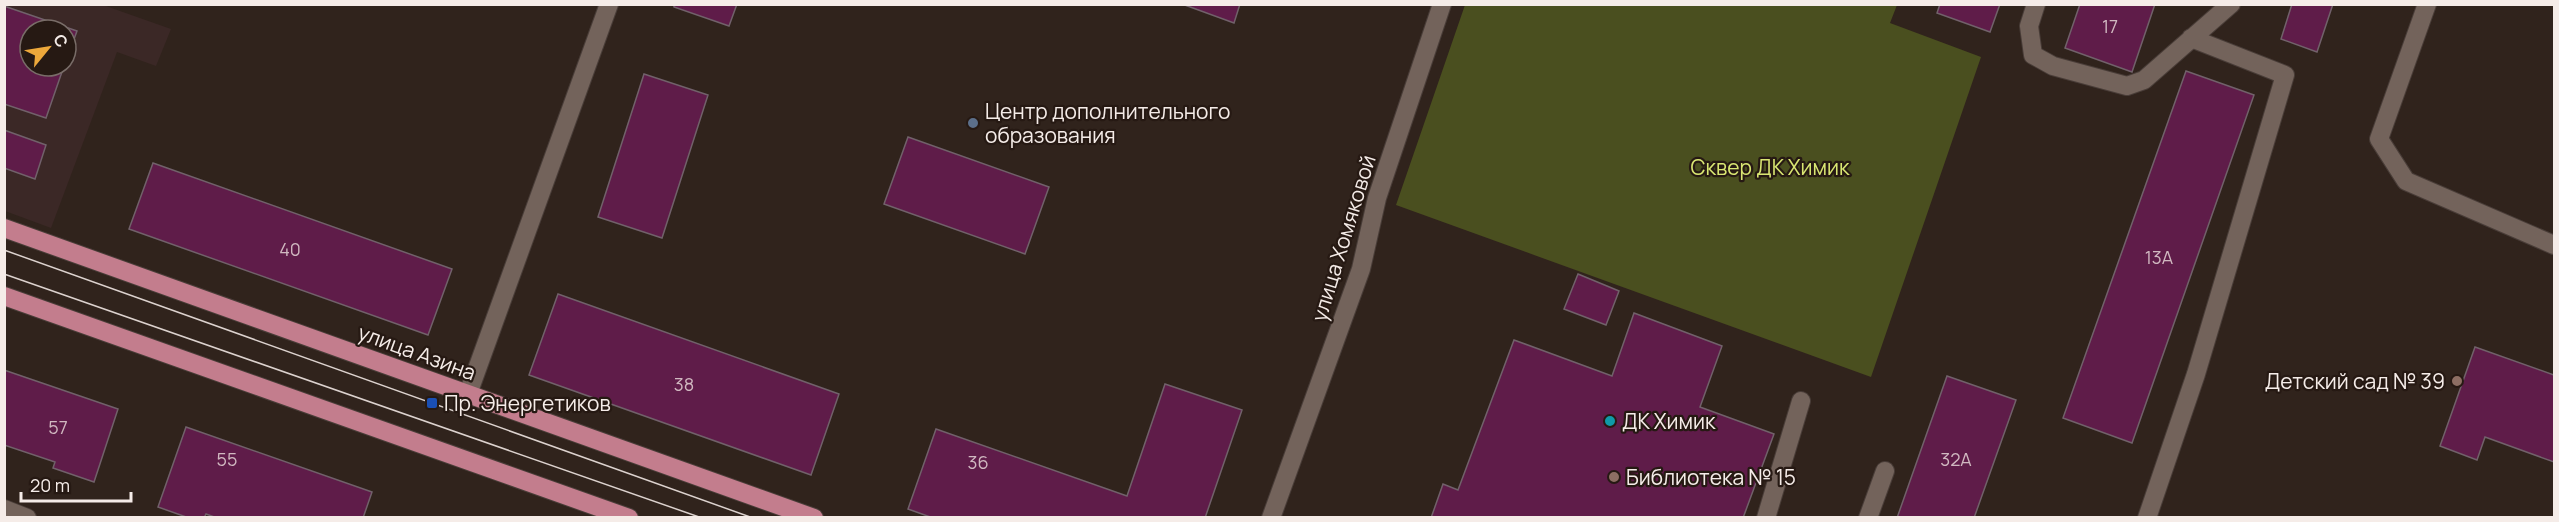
<svg xmlns="http://www.w3.org/2000/svg" width="2559" height="522" viewBox="0 0 2559 522" font-family="Manrope,sans-serif">
<style>
.commercial{fill:#3b2826;fill-rule:evenodd}
.green{fill:#4a4f1f}
.building{fill:#5f1c49;stroke:#71616a;stroke-width:1.5}
.lines{fill:none;stroke-linecap:round;stroke-linejoin:round}
.minor-casing{stroke:#493d38;stroke-width:20}
.major-casing{stroke:#493d38;stroke-width:20}
.minor{stroke:#73635b;stroke-width:18}
.major{stroke:#c37d8d;stroke-width:18}
.tram{stroke:#dcd2ce;stroke-width:1.5}
.service-dot{fill:#5c6f8a;stroke:#261913;stroke-width:2}
.education-dot{fill:#8d6e63;stroke:#261913;stroke-width:2}
.transit-dot{fill:#1a4fb4;stroke:#261913;stroke-width:2}
.culture-dot{fill:#0f9aa8;stroke:#261913;stroke-width:2}
.labels{text-anchor:middle;dominant-baseline:central;stroke-width:4.5;stroke-linejoin:round;paint-order:stroke}
.number-label{font-size:18px;fill:#d0b8c0}
.poi-label{font-size:21px;fill:#f5ece8;stroke:#261913;text-anchor:start}
.park-label{font-size:21px;fill:#d9e672;stroke:#261913}
.street-label{font-size:21px;fill:#f5ece8;stroke:#261913}
</style>
<rect width="100%" height="100%" fill="#30231c"/>
<path class="commercial" d="M5,5H103L171,29L156,66L117,52L51,228L5,211ZM30,30H66V66H30Z"/>
<path class="green" d="M1465,5H1897L1890,23L1981,57L1871,377L1396,205Z"/>
<path class="building" d="M674,4H737L729,26L674,7Z
M1182,4H1240L1234,23Z
M1940,4H2000L1990,32L1937,13Z
M2080,4H2155L2132,72L2065,48Z
M2292,4H2333L2317,52L2281,39Z
M4,6L77,31L66,61V30H30V66H64L46,118L4,104Z
M2186,71L2254,95L2132,443L2063,418Z
M644,74L708,95L662,238L598,217Z
M4,130L46,145L35,179L4,168Z
M908,137L1049,187L1025,254L884,204Z
M153,163L452,269L428,335L129,229Z
M1578,274L1619,291L1606,325L1564,309Z
M558,294L839,394L811,475L529,375Z
M1634,313L1722,346L1700,407L1774,434L1743,518H1431L1443,484L1458,490L1514,340L1612,376Z
M2475,347L2554,375V462L2485,437L2477,460L2440,446Z
M4,370L118,409L94,482L53,468L55,462L4,445Z
M1947,376L2016,400L1974,518H1897Z
M1165,384L1242,410L1205,518H933L908,509L936,429L1127,496Z
M186,427L372,492L363,518H217L206,514L204,518H189L158,507Z"/>
<g class="lines">
<defs>
<path id="minor" d="M2036,4L2029,26L2033,55L2053,66L2127,86L2144,80L2231,4
M2427,4L2379,139L2406,181L2554,245
M468,394L609,4
M4,509L27,518
M1271,518L1361,269L1377,198L1442,4
M1766,518L1801,401
M1868,518L1885,471
M2147,518L2196,374L2285,75L2191,38"/>
<path id="major" d="M4,228L814,518
M4,296L629,518"/>
</defs>
<use href="#minor" class="minor-casing"/>
<use href="#major" class="major-casing"/>
<use href="#minor" class="minor"/>
<use href="#major" class="major"/>
<path class="tram" d="M4,250L753,518
M4,274L702,518"/>
</g>
<circle class="service-dot" cx="973" cy="123" r="6"/>
<g class="education-dot">
<circle cx="2457" cy="381" r="6"/>
<circle cx="1614" cy="477" r="6"/>
</g>
<rect class="transit-dot" x="426" y="397" width="12" height="12" rx="3"/>
<circle class="culture-dot" cx="1610" cy="421" r="6"/>
<g class="labels">
<g class="number-label">
<text x="2110" y="26">17</text>
<text x="290" y="249">40</text>
<text x="2159" y="257">13А</text>
<text x="684" y="384">38</text>
<text x="58" y="427">57</text>
<text x="227" y="459">55</text>
<text x="1956" y="459">32А</text>
<text x="978" y="462">36</text>
</g>
<g class="poi-label">
<text x="985" y="111">Центр дополнительного<tspan x="985" dy="24">образования</tspan></text>
<text x="2445" y="381" text-anchor="end">Детский сад № 39</text>
<text x="444" y="403">Пр. Энергетиков</text>
<text x="1622" y="421">ДК Химик</text>
<text x="1626" y="477">Библиотека № 15</text>
</g>
<g class="park-label">
<text x="1770" y="167">Сквер ДК Химик</text>
</g>
<g class="street-label">
<text transform="translate(1343 238) rotate(-73)">улица Хомяковой</text>
<text transform="translate(417 352) rotate(20)">улица Азина</text>
</g>
</g>
<rect width="2559" height="522" fill="none" stroke="#f5ece8" stroke-width="12"/>
<g transform="translate(48 48) rotate(60)"><circle r="28" fill="#261913" stroke="#796d68" stroke-width="1.5"/>
<path d="M0-4.5L10 22L0 15L-10 22Z" fill="#eda83b"/>
<text y="-9" font-size="16" font-weight="bold" text-anchor="middle" fill="#f5ece8">С</text>
</g>
<path d="M21 492v9h110v-9" fill="none" stroke="#f5ece8" stroke-width="3"/>
<text x="30" y="492" font-size="18" fill="#f5ece8" stroke="#261913" stroke-width="4.5" paint-order="stroke">20 m</text>
</svg>
